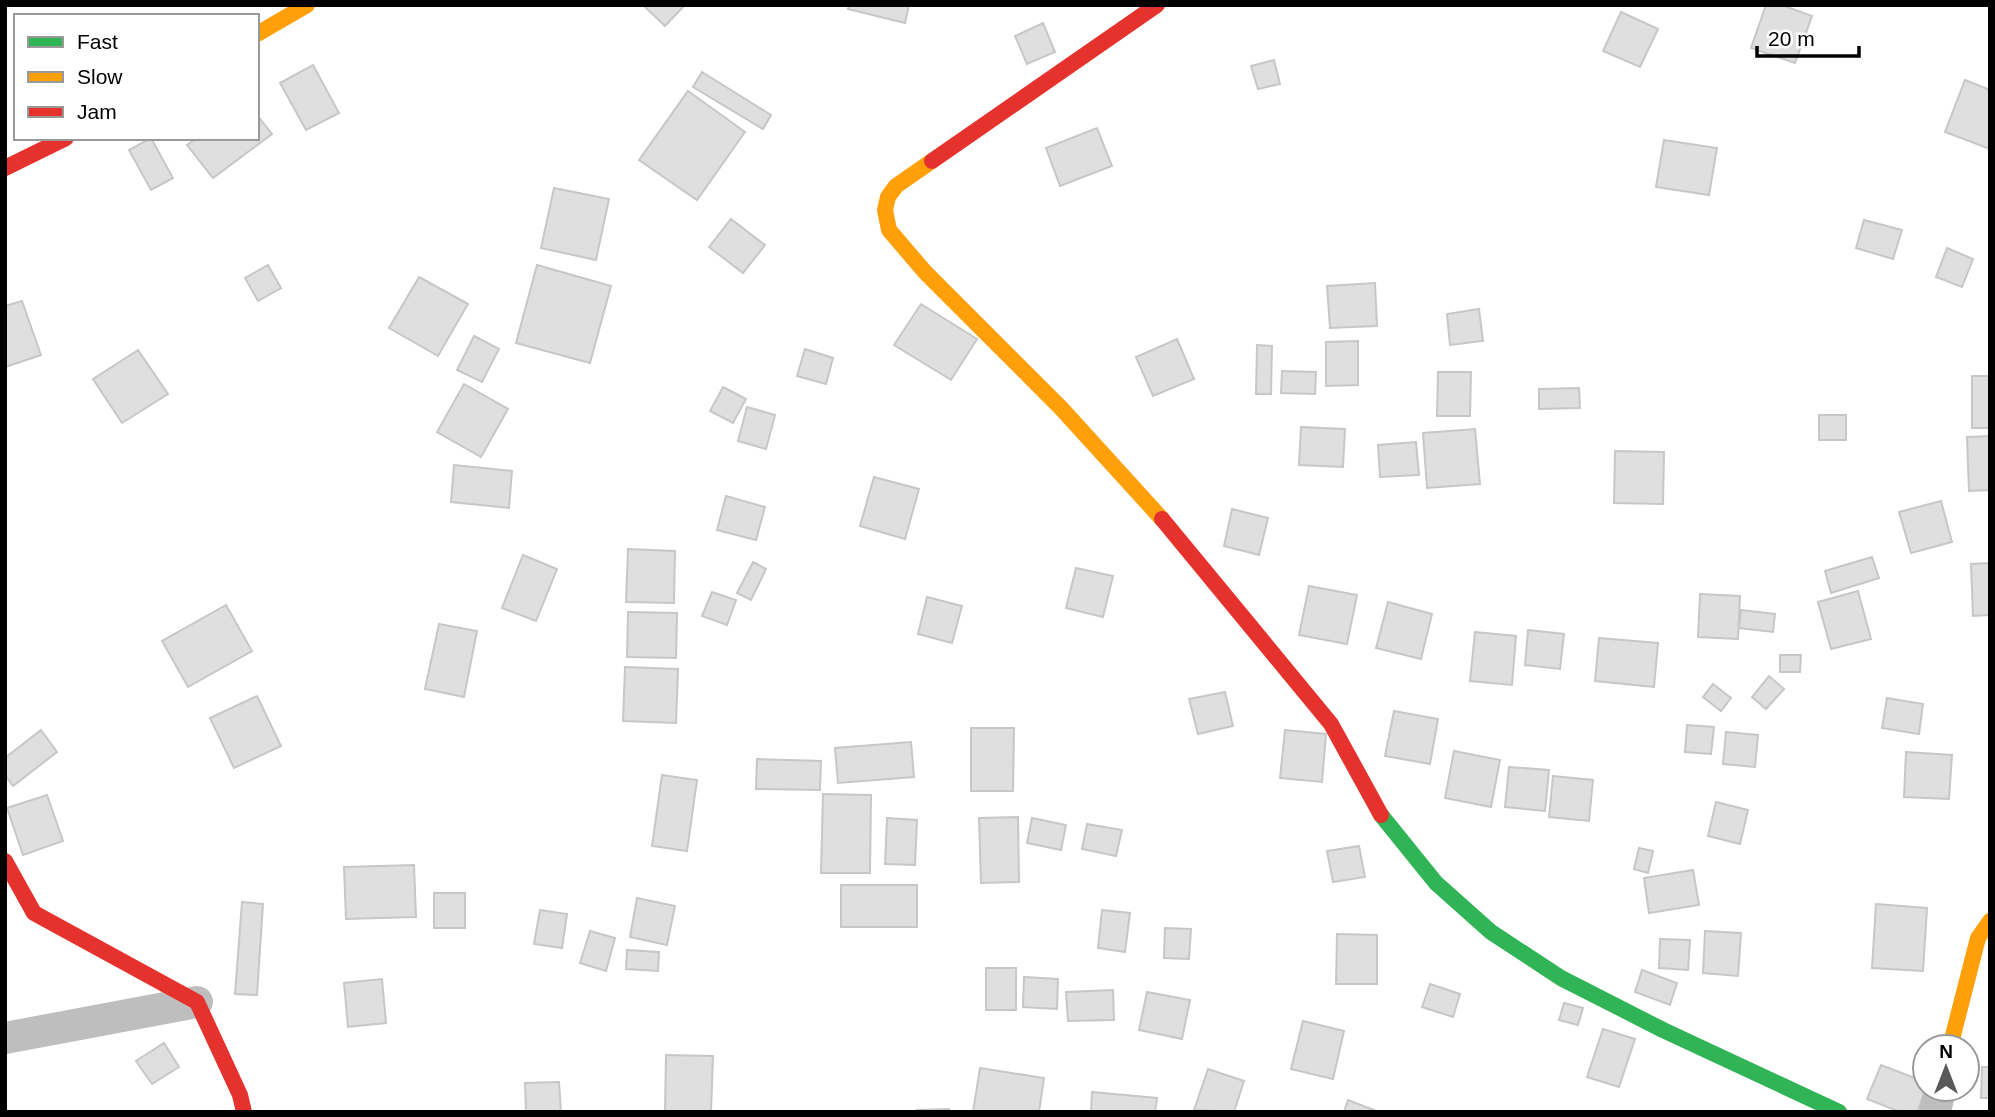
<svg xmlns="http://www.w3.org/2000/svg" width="1995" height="1117" viewBox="0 0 1995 1117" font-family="Helvetica,sans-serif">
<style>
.building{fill:#dfdfdf;stroke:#c7c7c7;stroke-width:2}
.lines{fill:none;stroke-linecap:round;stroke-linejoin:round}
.street{stroke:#bebebe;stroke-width:32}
.fast{stroke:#30b455;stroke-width:16}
.slow{stroke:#ff9f0a;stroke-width:16}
.jam{stroke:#e5322d;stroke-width:16}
</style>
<rect width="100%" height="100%" fill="#fff"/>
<path class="building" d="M643,5H685L665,26Z
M849,5H909L905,23L848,9Z
M1766,5H1782L1812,16L1795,63L1751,48Z
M1621,12L1658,29L1640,67L1603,51Z
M1043,23L1055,52L1027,64L1015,36Z
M1274,60L1280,84L1258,89L1251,66Z
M313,65L339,113L306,130L280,83Z
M702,72L771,115L763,129L693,87Z
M1965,80L1990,90V149L1945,132Z
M688,91L745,132L697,200L639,160Z
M257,115L272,134L213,178L187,145L197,138H257Z
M1097,128L1112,166L1060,186L1046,148Z
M151,138L173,178L151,190L129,150Z
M1664,140L1717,148L1709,195L1656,187Z
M554,188L609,199L596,260L541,248Z
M731,219L765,245L743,273L709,247Z
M1864,220L1902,230L1893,259L1856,248Z
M1947,248L1973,259L1962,287L1936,277Z
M268,265L281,288L258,301L245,278Z
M537,265L611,286L590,363L516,343Z
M419,277L468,304L438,356L389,328Z
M1375,283L1377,326L1330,328L1327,286Z
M22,301L41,355L5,367V306Z
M921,304L977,339L951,380L894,345Z
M1479,309L1483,341L1450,345L1447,314Z
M474,336L499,349L482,382L457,370Z
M1177,339L1194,379L1153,396L1136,357Z
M1358,341V385L1326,386V342Z
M1257,345L1272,346L1271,394H1256Z
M805,349L833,358L826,384L797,376Z
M138,350L168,394L122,423L93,379Z
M1282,371L1316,372L1315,394L1281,393Z
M1438,372H1471L1470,416H1437Z
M1972,376H1990V428H1972Z
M464,384L508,409L481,457L437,432Z
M723,387L746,399L733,423L710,411Z
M1579,388L1580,408L1539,409V389Z
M747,407L775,415L766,449L738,441Z
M1819,415H1846V440H1819Z
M1301,427L1345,429L1343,467L1299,465Z
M1475,429L1480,484L1427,488L1423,433Z
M1990,436V490L1969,491L1967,437Z
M1416,442L1419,475L1380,477L1378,445Z
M1615,451L1664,452L1663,504L1614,503Z
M454,465L512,471L509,508L451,502Z
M874,477L919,489L905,539L860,526Z
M726,496L765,507L756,540L717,530Z
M1941,501L1952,542L1911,553L1899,512Z
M1232,509L1268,518L1259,555L1224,546Z
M628,549L675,551L674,603L626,602Z
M523,555L557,569L536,621L502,608Z
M1872,557L1879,578L1831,593L1825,571Z
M753,562L766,569L751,600L737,593Z
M1990,563V615L1973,616L1971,564Z
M1076,568L1113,576L1103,617L1066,608Z
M1309,586L1357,595L1347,644L1299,635Z
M1858,591L1871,639L1831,649L1818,602Z
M712,592L736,600L727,625L702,616Z
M1700,594L1740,596L1738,639L1698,637Z
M927,597L962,606L952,643L918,634Z
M1388,602L1432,614L1421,659L1376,648Z
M226,605L252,651L188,687L162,641Z
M1741,610L1775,614L1773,632L1739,628Z
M628,612L677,613L676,658L627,657Z
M439,624L477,631L464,697L425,689Z
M1528,630L1564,634L1560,669L1525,665Z
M1475,632L1516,636L1512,685L1470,681Z
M1599,638L1658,643L1654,687L1595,681Z
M1780,655H1801L1800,672H1780Z
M625,667L678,669L676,723L623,721Z
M1769,676L1784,689L1766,709L1752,697Z
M1713,684L1731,698L1721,711L1703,697Z
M1225,692L1233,726L1198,734L1189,699Z
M257,696L281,746L234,768L210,718Z
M1887,698L1923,704L1919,734L1882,728Z
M1394,711L1438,719L1430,764L1385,756Z
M1687,725L1714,727L1711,754L1685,752Z
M971,728H1014L1013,791H971Z
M41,730L57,752L13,786L5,775V758Z
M1285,730L1326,734L1322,782L1280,778Z
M1726,732L1758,735L1755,767L1723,764Z
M911,742L914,777L838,783L835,748Z
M1454,751L1500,760L1491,807L1445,798Z
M1906,752L1952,755L1949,799L1904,797Z
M757,759L821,761L820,790L756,789Z
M1509,767L1549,770L1545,811L1505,807Z
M662,775L697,780L687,851L652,846Z
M1553,776L1593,780L1589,821L1549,817Z
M823,794L871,795L870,873H821Z
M47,795L63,841L23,855L7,808Z
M1716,802L1748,810L1740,844L1708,836Z
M1018,817L1019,882L981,883L979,818Z
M887,818L917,820L915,865L885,864Z
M1032,818L1066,825L1061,850L1027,843Z
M1087,824L1122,830L1116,856L1082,849Z
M1359,846L1365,877L1333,882L1327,851Z
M1639,848L1653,851L1648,873L1634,869Z
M414,865L416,917L346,919L344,867Z
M1693,870L1699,905L1649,913L1644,878Z
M841,885H917V927H841Z
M434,893H465V928H434Z
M637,898L675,906L667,945L630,937Z
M242,902L263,904L257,995L235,994Z
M1876,904L1927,908L1923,971L1872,968Z
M540,910L567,914L562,948L534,944Z
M1102,910L1130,913L1125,952L1098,948Z
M1165,928L1191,929L1189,959L1164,958Z
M590,931L615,938L606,971L580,963Z
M1705,931L1741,933L1738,976L1703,973Z
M1337,934L1377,935V984H1336Z
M1660,939L1690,940L1688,970L1659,968Z
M627,950L659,952L658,971L626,969Z
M986,968H1016V1010H986Z
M1642,970L1677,983L1670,1005L1635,992Z
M1024,977L1058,979L1057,1009L1023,1007Z
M382,979L386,1023L348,1027L344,983Z
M1430,984L1460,994L1453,1017L1422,1007Z
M1113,990L1114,1020L1068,1021L1066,992Z
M1147,992L1190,1000L1182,1039L1139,1030Z
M1564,1003L1583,1008L1578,1025L1559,1020Z
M1303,1021L1344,1031L1333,1079L1291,1069Z
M1603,1029L1635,1039L1619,1087L1587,1077Z
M164,1043L179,1067L152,1084L136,1061Z
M666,1055L713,1056L711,1112H665Z
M1881,1065L1925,1082L1926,1089L1917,1112H1900L1867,1099Z
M1982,1067H1990V1098H1981Z
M980,1068L1044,1078L1039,1112H973Z
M1208,1069L1244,1081L1234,1112L1194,1110Z
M559,1082L561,1112H526L525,1083Z
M1092,1092L1157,1098L1155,1112H1091Z
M1348,1100L1379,1112H1344Z
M949,1109L950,1112H917V1110Z"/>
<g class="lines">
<path class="street" d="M5,1038L197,1002
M1935,1112L1940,1089"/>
<path class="fast" d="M1381,815L1436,883L1491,932L1561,978L1663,1030L1839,1112"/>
<path class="slow" d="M257,34L307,5
M932,161L896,186L888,197L885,210L889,230L925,272L1061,408L1162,519
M1950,1047L1978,938L1990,921"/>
<path class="jam" d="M932,161L1157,5
M5,168L66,138
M1162,519L1331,724L1381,815
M5,861L34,913L197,1002L240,1095L244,1112"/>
</g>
<rect width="1995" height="1117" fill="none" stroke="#000000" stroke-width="14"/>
<rect x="14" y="14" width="245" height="126" fill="#ffffff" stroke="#999999" stroke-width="2"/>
<rect x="28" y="37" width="35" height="10" fill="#30b455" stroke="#999999" stroke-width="2"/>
<text x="77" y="49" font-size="21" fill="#000000">Fast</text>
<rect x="28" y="72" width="35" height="10" fill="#ff9f0a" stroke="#999999" stroke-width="2"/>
<text x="77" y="84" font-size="21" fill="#000000">Slow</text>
<rect x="28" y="107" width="35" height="10" fill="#e5322d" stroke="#999999" stroke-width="2"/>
<text x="77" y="119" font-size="21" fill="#000000">Jam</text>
<g transform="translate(1946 1068)"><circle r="33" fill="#ffffff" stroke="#999999" stroke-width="2"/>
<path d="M0-5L12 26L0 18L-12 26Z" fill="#595959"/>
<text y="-10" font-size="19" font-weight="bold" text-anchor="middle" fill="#000000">N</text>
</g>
<path d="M1757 46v10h102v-10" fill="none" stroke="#000000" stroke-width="3.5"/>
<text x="1768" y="46" font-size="21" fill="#000000" stroke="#ffffff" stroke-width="5" paint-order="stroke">20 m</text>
</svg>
